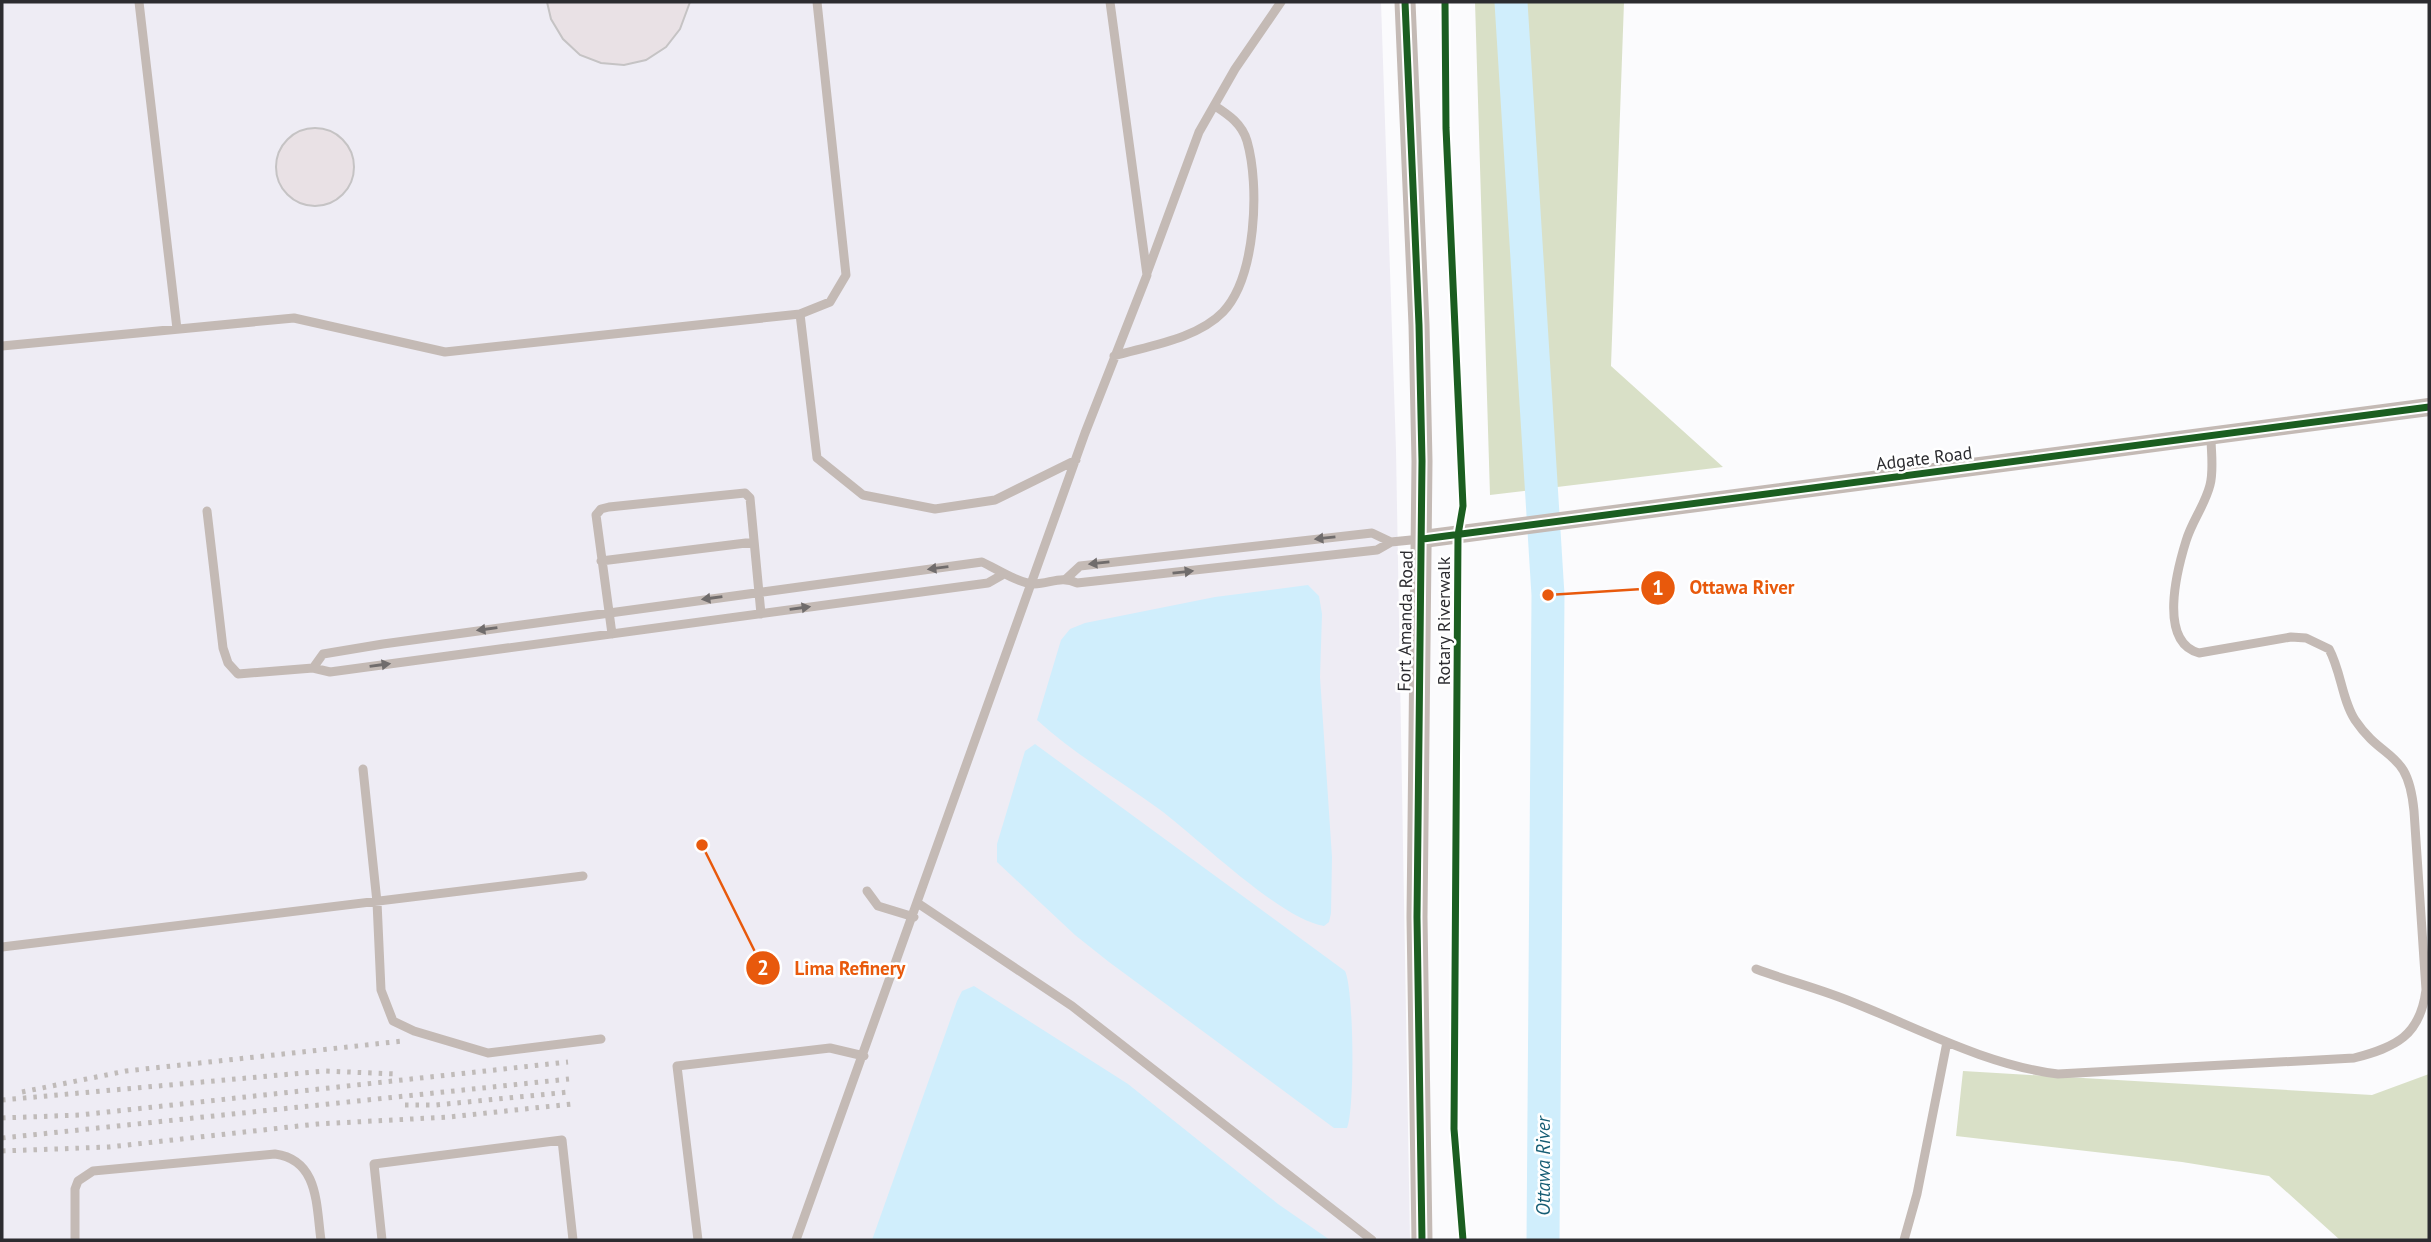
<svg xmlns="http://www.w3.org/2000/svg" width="2431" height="1242" viewBox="0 0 2431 1242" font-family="'PT Sans',sans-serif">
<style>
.industrial{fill:#eeecf4}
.forest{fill:#d9e0c7}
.water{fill:#d0eefc}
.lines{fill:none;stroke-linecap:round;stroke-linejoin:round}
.river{stroke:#d0eefc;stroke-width:33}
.building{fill:#e9e1e5;stroke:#c5c3c4;stroke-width:2}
.service{stroke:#c4bab5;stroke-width:9}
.minor{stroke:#c4bab5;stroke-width:18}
.tertiary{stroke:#c4bab5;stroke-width:21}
.rail{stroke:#c0bbb9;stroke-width:5;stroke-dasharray:3.5 7;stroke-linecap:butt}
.cycleway-casing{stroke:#fff;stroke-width:11}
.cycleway{stroke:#1b5e20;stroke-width:7}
.oneway{fill:#706c6c}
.labels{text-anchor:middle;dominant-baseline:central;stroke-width:5;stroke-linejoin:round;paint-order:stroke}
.street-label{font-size:18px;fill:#2c2c30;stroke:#fff}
.water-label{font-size:19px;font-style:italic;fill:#165d74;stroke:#fff}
.leader{fill:none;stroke:#e8590c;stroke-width:2.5}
.callout-dot{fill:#e8590c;stroke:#fff;stroke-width:2.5}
.mark-label{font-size:21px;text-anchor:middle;font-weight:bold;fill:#fff}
.callout-label{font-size:19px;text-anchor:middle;font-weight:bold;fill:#e8590c;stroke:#fff;stroke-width:5;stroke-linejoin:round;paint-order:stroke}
</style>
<rect width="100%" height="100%" fill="#fbfbfd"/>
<path class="industrial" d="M2,2H1381L1396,450L1410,1240H2Z"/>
<path class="forest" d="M1475,2H1624L1611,366L1723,467L1490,495Z
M1963,1071L2372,1095L2429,1074V1240H2340L2269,1176L2182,1162L1956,1136Z"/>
<path class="water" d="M1308,585L1319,596L1322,614L1320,677L1332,857L1331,913L1329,922L1324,926C1281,920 1197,837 1159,809C1118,779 1074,754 1037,720L1061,640L1070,629L1085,623L1215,597Z
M1035,744L1345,971C1354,989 1355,1110 1347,1128H1334L1109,962L1075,935L997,862V844L1025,751Z
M974,986L1128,1084L1278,1204L1330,1240H872L957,1001L962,991Z"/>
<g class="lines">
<path class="river" d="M1511,2L1548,595L1543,1240"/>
</g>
<path class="building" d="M547,2H690L680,29L666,47L646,60L624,65L601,63L580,55L563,39L551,19Z
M276 167a39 39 0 1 1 78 0a39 39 0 1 1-78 0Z"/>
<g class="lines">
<path class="service" d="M139,2L177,329
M1147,273L1199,132L1235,69L1281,2
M800,314L830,302L846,275L817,2
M2,346L294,318L445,352L800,314L817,458L863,495L935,509L995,500L1076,460
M1114,356C1148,346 1197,339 1223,312C1256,277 1260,186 1247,141C1242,124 1229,115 1215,106
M207,511L223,648L228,663L238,674L313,668L330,672L988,583L1002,575
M601,561L754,542
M1067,578L1080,566L1372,533L1391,542
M612,634L596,515L601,509L609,507L745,493L750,498L761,614
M313,668L323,654L383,644L982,562C997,569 1018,583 1034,584C1050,584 1061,575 1077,583L1377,550L1391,542L1421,539
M363,769L377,902L381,990L393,1021L414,1031L488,1053L601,1039
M867,891L878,906L914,917
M919,904L1072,1006L1372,1240
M2,947L583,876
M1756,969C1788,981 1821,989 1852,1002C1920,1029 1986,1065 2058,1074L2354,1058C2396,1047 2420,1036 2426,990L2414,811C2408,748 2384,763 2355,720C2342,700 2341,671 2329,649L2306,638L2291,637L2199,653C2158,642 2177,570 2186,541C2192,521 2205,505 2210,485C2214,470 2211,452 2211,437
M75,1240V1189L78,1181L93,1171L275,1154C319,1160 316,1205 321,1240
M382,1240L374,1164L562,1140L573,1240
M698,1240L677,1066L830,1048L864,1056
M796,1240L1085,433L1147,275L1110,2
M1904,1240L1917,1194L1947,1042"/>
<path class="minor" d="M1423,539L2429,407"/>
<path class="tertiary" d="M1405,2L1419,325L1422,461L1417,917L1422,1240"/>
<path class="rail" d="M22,1092L126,1071L403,1041
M2,1100L325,1071L396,1074
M405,1105H436L569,1092
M2,1118L80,1115L568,1062
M2,1138L569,1079
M2,1151L109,1147L317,1124L449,1117L572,1104"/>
<defs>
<path id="cycleway" d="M1405,2L1419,325L1422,461L1417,917L1422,1240
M1445,2L1446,128L1463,506L1458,535L1454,1129L1463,1240
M1423,539L2429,407"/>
</defs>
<use href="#cycleway" class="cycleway-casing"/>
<use href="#cycleway" class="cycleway"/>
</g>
<defs><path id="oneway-solid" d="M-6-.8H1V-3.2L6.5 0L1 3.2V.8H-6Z" transform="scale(1.75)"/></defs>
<g class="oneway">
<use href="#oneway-solid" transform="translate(1325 538) rotate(174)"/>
<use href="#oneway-solid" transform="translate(1099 563) rotate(174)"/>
<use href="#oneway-solid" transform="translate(938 568) rotate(173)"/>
<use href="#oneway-solid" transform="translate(1183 572) rotate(-6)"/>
<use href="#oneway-solid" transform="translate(712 598) rotate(172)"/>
<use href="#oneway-solid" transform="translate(800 608) rotate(-8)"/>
<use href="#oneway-solid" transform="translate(487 629) rotate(172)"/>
<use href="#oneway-solid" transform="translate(380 665) rotate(-8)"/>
</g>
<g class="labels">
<g class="street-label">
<text transform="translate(1924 458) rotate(-7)">Adgate Road</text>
<text transform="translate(1405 621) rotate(-89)">Fort Amanda Road</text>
<text transform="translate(1443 621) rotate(-90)">Rotary Riverwalk</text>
</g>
<g class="water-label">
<text transform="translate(1543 1166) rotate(-90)">Ottawa River</text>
</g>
</g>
<path class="leader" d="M1548 595L1658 588M702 845L763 968"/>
<g class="callout-dot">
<circle cx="1548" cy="595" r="7"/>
<circle cx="702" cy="845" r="7"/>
<circle cx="1658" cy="588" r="18"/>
<circle cx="763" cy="968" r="18"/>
</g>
<g class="mark-label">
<text x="1658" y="595">1</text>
<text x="763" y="975">2</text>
</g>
<g class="callout-label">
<text x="1742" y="594">Ottawa River</text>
<text x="850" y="975">Lima Refinery</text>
</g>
<rect width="2431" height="1242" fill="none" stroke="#2c2c30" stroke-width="7"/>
</svg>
